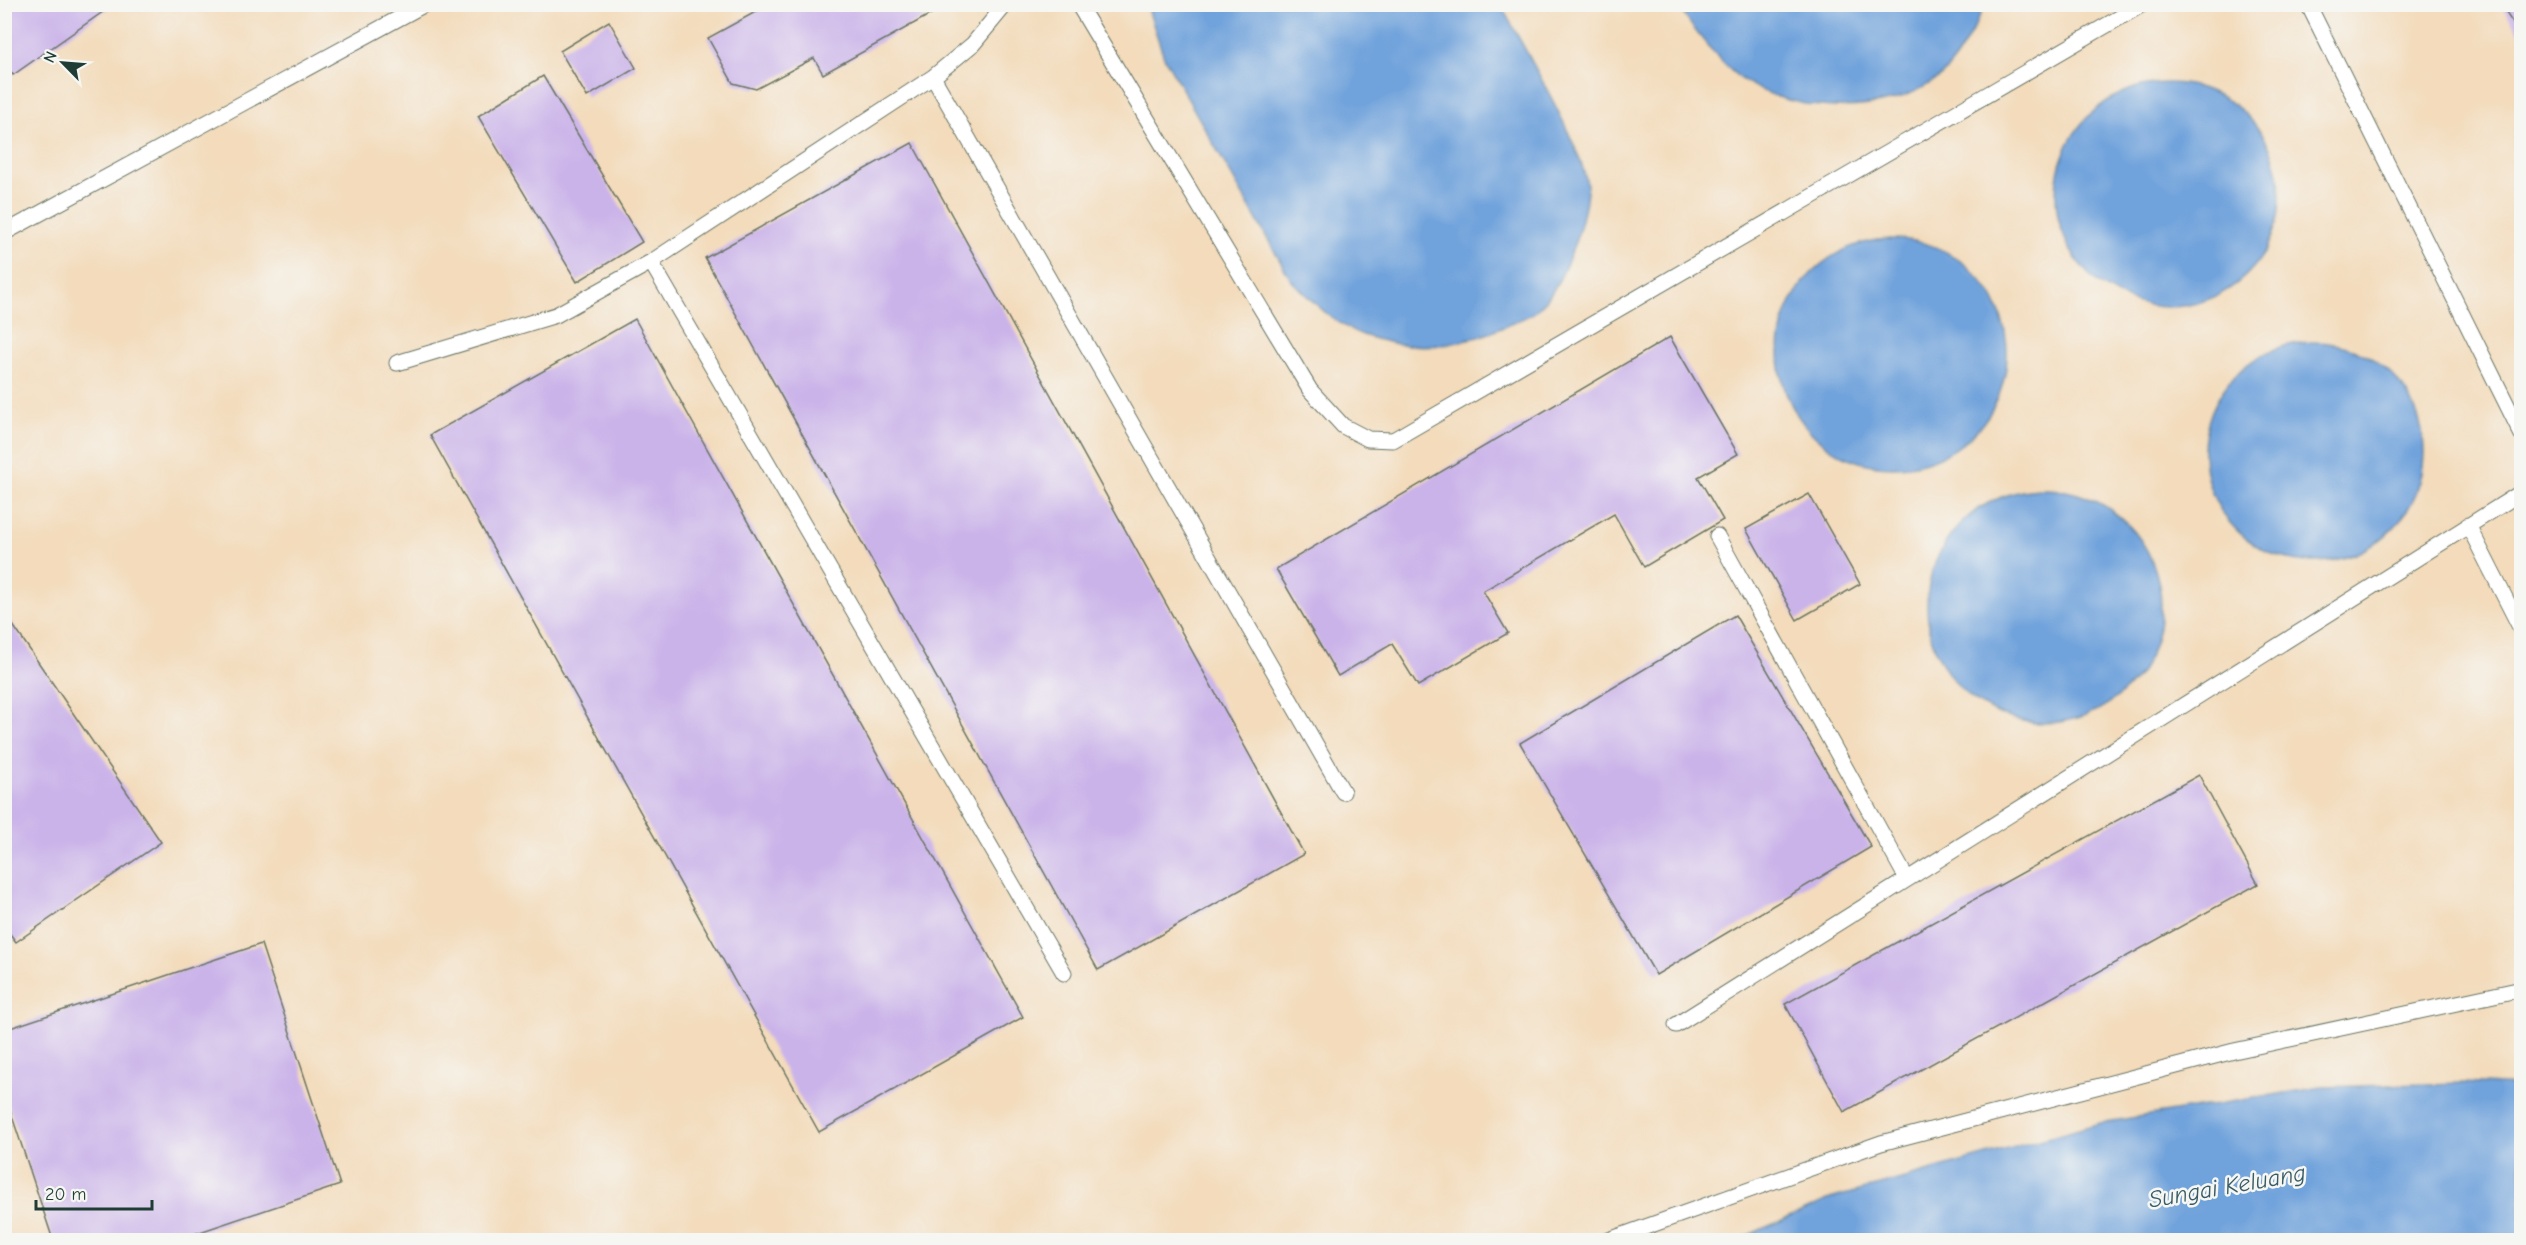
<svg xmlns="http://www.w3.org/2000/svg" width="2526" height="1245" viewBox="0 0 2526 1245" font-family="'Comic Neue',sans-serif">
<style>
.water{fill:#6fa2db;stroke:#477088;stroke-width:1.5}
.building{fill:#cab3e9}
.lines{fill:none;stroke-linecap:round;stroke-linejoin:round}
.service-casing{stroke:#697463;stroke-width:17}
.service{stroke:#fff;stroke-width:15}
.labels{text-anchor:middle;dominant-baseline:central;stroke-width:5;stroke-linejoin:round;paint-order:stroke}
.water-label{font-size:24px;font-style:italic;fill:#375b66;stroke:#f6f6f2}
</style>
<rect width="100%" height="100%" fill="#f6f6f2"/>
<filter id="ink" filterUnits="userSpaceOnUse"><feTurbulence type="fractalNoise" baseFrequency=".0167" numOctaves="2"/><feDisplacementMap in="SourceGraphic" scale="12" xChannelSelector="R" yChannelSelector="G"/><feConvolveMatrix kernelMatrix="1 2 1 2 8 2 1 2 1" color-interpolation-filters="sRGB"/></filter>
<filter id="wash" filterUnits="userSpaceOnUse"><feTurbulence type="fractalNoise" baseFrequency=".008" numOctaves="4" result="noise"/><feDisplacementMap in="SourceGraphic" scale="24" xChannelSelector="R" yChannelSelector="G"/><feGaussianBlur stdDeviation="1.35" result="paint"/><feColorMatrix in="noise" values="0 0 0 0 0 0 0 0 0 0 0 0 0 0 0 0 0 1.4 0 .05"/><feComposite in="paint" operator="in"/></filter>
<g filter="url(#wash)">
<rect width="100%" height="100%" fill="#f3dbbb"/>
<path class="water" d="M1150,4L1501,5C1519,40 1589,157 1587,190C1585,222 1561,294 1533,313C1526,318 1516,321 1508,325C1460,348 1413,353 1363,335C1335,325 1311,300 1291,280L1164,57L1149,12Z
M1678,5H1985C1976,25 1956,64 1938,78C1886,117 1797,116 1743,80C1724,68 1689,25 1678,5Z
M2056 195a112 112 0 1 1 224 0a112 112 0 1 1-224 0Z
M1779 353a114 114 0 1 1 228 0a114 114 0 1 1-228 0Z
M2204 452a110 110 0 1 1 220 0a110 110 0 1 1-220 0Z
M1927 606a117 117 0 1 1 234 0a117 117 0 1 1-234 0Z
M2462,1083L2521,1086V1240H1737L1830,1199L2100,1123L2322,1087Z"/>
<g id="blocks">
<path class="building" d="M4,4H114L13,75L4,63Z
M770,4H949L823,74L814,58L756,89L733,83L708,38Z
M2500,4H2522V37Z
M609,21L636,68L587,97L560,51Z
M543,76L642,242L577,282L478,116Z
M912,143L1304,854L1098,970L705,258Z
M635,319L1023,1017L819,1132L430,435Z
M1670,337L1738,454L1698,477L1723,520L1644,567L1614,514L1483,591L1508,633L1418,686L1392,644L1338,676L1276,569Z
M1809,494L1860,584L1797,620L1746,529Z
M4,612L161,842L16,942L4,926Z
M1735,615L1871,847L1656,975L1520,743Z
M2199,775L2258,884L1844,1112L1785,1004Z
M261,944L340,1185L176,1240H53L4,1092V1030Z"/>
</g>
</g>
<g filter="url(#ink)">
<use href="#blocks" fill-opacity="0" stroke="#697463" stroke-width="1.5"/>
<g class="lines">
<defs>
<path id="service" d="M1078,4L1310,390L1343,426L1368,439L1393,440L2143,4
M2308,4L2522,435
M933,77L1343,792
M4,233L425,4
M651,262L1064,973
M397,363L556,315L651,262L933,77L973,44L1006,4
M2468,525L2522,631
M1717,536L1907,879
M1676,1025L2522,492
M1609,1240L1881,1143L2234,1051L2522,989"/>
</defs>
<use href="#service" class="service-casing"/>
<use href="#service" class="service"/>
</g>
</g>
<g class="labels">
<g class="water-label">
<text transform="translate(2227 1186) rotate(-10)">Sungai Keluang</text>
</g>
</g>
<rect width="2526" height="1245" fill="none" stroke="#f6f6f2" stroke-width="24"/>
<g transform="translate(63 63) rotate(295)" stroke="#f6f6f2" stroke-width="4.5" paint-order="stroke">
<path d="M0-4.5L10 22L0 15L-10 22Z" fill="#1f3d34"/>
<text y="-9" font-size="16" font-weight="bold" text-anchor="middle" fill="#1f3d34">N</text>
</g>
<path d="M36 1200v9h116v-9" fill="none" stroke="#1f3d34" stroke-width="3"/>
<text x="45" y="1200" font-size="18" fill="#1f3d34" stroke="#f6f6f2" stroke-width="4.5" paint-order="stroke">20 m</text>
</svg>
